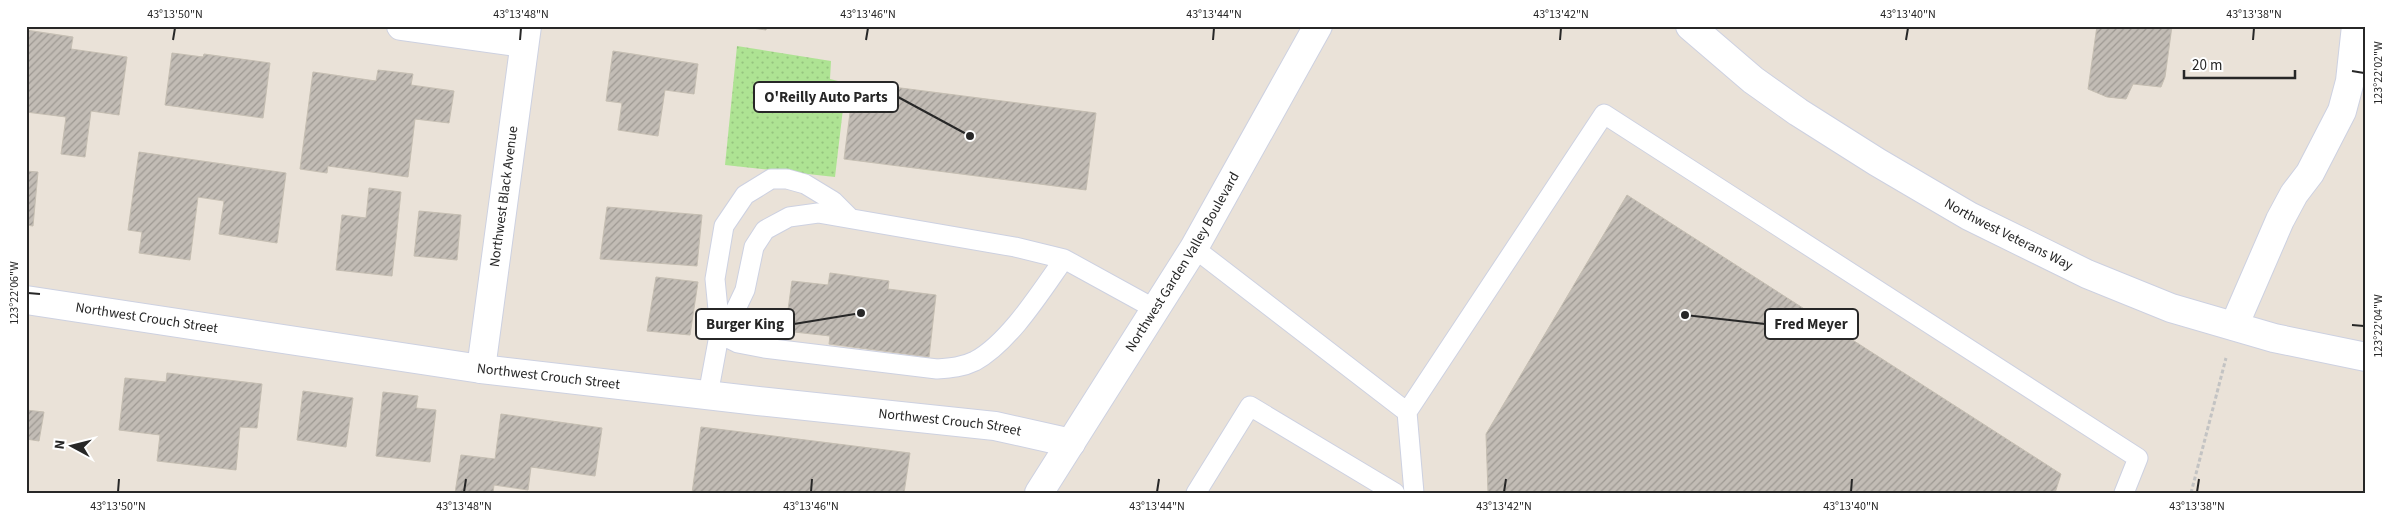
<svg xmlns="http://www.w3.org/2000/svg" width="2392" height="519" viewBox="0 0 2392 519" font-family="'Source Sans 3',sans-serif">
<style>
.grass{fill:url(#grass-dots)}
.building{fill:url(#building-hatch);stroke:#c5beb2}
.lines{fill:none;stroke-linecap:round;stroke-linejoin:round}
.lane-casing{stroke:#cdd1e1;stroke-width:21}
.street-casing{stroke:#cdd1e1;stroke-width:30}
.secondary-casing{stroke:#cdd1e1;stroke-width:30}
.path{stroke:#c3c3c3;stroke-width:3;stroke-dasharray:4 2.5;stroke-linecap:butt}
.lane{stroke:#fff;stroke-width:19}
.street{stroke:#fff;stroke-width:28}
.secondary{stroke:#fff;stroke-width:28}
.ticks{fill:none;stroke:#272727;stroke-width:2}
.labels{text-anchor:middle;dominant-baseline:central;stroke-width:4;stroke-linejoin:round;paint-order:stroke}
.street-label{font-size:14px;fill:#272727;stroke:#fff}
.leader{fill:none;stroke:#272727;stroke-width:2}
.callout-dot{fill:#272727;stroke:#fff;stroke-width:2}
.callout{fill:#fff;stroke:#272727;stroke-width:2}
.callout-label{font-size:15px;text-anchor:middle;font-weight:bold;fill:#272727}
.neatline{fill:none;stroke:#272727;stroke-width:2}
.ticks-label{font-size:12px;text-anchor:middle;fill:#272727}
</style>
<defs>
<pattern id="grass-dots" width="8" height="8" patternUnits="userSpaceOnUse" patternTransform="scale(1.25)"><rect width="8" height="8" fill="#aee393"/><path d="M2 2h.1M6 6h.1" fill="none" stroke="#96c37f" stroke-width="1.8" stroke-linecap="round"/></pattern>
<pattern id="building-hatch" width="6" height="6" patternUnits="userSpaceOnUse" patternTransform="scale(1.25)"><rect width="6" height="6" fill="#c2bcb5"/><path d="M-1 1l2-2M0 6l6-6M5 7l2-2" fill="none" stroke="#9e9993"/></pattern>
</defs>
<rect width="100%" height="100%" fill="#eae2d8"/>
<path class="grass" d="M737,46L831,61L830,79L846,83L835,177L725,165Z"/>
<path class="building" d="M738,26H767L766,30Z
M2097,26H2172L2165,77L2161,87L2133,84L2126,99L2107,97L2088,89Z
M26,30L73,37L71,49L127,57L119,115L91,111L85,157L61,154L66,117L26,112Z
M613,51L698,64L694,94L665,90L658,136L618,130L622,103L606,101Z
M172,53L203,57L204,54L270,63L263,118L165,105Z
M378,70L413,74L411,85L454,91L449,123L415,119L408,177L328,166L327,173L300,169L313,72L376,81Z
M854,82L1096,113L1086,190L844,159Z
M139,152L286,173L277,243L219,234L224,201L198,197L190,260L139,253L142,232L128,230Z
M26,171L38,172L33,226L26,225Z
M369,188L401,192L392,276L336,270L342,215L366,218Z
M1627,195L2061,474L2055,493H1488L1486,434Z
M607,207L702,215L697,266L600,259Z
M419,211L461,215L457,260L414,256Z
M830,273L889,281L888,289L936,295L929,357L829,344L830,336L785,331L792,281L828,285Z
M656,277L698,282L690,335L647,331Z
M167,373L262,384L257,428L240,427L236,470L157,461L160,435L119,430L125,378L166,382Z
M303,391L353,398L346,447L297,440Z
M383,392L418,396L416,408L436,410L430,462L376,456Z
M26,410L44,412L39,441L26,439Z
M501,414L602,428L595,476L531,467L528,490L494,485L493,493H455L461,455L495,459Z
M701,427L910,453L904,493H692Z"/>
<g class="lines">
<defs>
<path id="lane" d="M850,218L833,201L805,184L787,179H771L745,195L724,226L715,279L720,330L728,338L738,343L764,348L937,369C951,368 963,367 975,361C1009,343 1042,290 1064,259
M1194,248L1407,412L1414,493
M708,395L720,330L735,311L745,290L754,247L765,230L789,217L818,213L1015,247L1064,259L1155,309
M1407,412L1604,114L2138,458L2124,493
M1196,493L1250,406L1395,493"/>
<g id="street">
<path d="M401,26L524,43"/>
<path id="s1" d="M26,300L481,369L758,401L995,426L1071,443"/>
<path d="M2234,326L2280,220L2294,194L2310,173L2342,111L2350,81L2356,26"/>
<path id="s2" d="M481,369L527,26"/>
</g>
<g id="secondary">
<path id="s3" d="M1690,26L1753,80L1798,112L1877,162L1969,216L2087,274L2171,308L2274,338L2366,357"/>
<path id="s4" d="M1039,493L1194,248L1318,26"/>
</g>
</defs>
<use href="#lane" class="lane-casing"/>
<use href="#street" class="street-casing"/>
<use href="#secondary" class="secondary-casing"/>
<path class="path" d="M2191,493L2226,358"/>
<use href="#lane" class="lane"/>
<use href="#street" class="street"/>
<use href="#secondary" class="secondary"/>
</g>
<path class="ticks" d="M173,40L175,28M520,40L521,28M866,40L868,28M1213,40L1214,28M1560,40L1561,28M1906,40L1908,28M2253,40L2254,28M2352,71L2364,73M28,293L40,294M2352,325L2364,326M118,492L119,479M464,492L466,479M811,492L812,479M1157,492L1159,479M1504,492L1506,479M1851,492L1852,479M2197,492L2199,479"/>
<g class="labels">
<g class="street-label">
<text stroke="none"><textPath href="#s2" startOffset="174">Northwest Black Avenue</textPath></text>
<text stroke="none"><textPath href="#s3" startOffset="382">Northwest Veterans Way</textPath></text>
<text stroke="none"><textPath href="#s4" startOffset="272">Northwest Garden Valley Boulevard</textPath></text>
<text stroke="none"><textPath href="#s1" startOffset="122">Northwest Crouch Street</textPath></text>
<text stroke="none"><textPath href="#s1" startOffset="528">Northwest Crouch Street</textPath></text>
<text stroke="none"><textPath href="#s1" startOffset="932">Northwest Crouch Street</textPath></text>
</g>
</g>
<path class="leader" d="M970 136L898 97M861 313L794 324M1685 315L1765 324"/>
<g class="callout-dot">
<circle cx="970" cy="136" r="5"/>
<circle cx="861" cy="313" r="5"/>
<circle cx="1685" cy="315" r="5"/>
</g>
<g class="callout">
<rect x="754" y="82" width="144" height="30" rx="5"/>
<rect x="696" y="309" width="98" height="30" rx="5"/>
<rect x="1765" y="309" width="93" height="30" rx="5"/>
</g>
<g class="callout-label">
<text x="826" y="102">O'Reilly Auto Parts</text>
<text x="745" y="329">Burger King</text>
<text x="1811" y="329">Fred Meyer</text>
</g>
<rect width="2392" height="519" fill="none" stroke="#ffffff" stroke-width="55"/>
<g transform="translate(72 446) rotate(277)" stroke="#ffffff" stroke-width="4" paint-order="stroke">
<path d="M0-4L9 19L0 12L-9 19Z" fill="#272727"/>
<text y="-8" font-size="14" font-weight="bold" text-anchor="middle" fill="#272727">N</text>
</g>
<path d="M2184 70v8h111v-8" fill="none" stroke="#272727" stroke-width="2.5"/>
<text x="2192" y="70" font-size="15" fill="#272727" stroke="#ffffff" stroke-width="4" paint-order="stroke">20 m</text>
<rect x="28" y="28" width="2336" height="464" class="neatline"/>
<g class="ticks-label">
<text x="175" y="18">43°13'50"N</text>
<text x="521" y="18">43°13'48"N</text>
<text x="868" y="18">43°13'46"N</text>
<text x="1214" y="18">43°13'44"N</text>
<text x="1561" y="18">43°13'42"N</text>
<text x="1908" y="18">43°13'40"N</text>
<text x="2254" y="18">43°13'38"N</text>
<text transform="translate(2378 73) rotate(-90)" y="4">123°22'02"W</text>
<text transform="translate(14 293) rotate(-90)" y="4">123°22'06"W</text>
<text transform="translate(2378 326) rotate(-90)" y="4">123°22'04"W</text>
<text x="118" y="510">43°13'50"N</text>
<text x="464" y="510">43°13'48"N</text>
<text x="811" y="510">43°13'46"N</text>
<text x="1157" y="510">43°13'44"N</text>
<text x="1504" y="510">43°13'42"N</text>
<text x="1851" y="510">43°13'40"N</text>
<text x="2197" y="510">43°13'38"N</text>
</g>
</svg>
